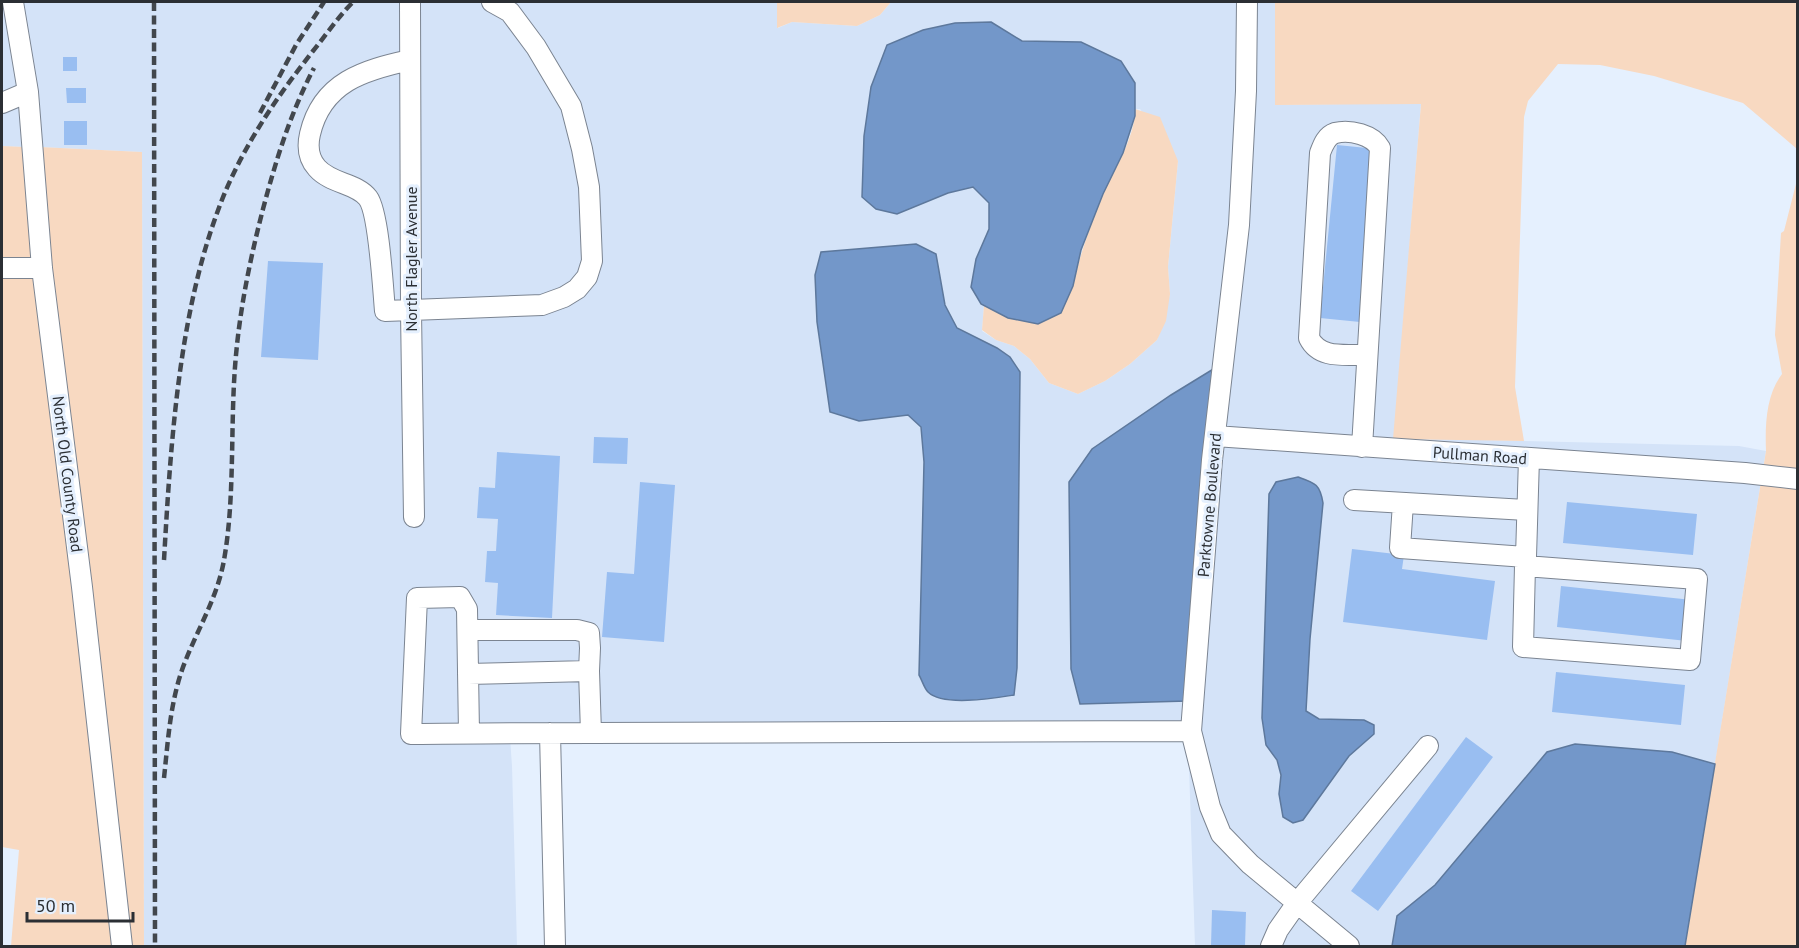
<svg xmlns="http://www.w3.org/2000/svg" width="1799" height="948" viewBox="0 0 1799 948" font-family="'PT Sans',sans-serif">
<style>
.built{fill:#d4e3f8;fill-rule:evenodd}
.green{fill:#f8d9c1}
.water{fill:#7397c9;stroke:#5d789c;stroke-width:1.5}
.building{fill:#99bef1}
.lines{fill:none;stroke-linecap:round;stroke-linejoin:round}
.minor-casing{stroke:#7b8491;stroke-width:22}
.minor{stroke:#fff;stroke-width:20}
.rail{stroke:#42474d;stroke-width:4.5;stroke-dasharray:9 4.5;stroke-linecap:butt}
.labels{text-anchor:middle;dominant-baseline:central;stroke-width:6;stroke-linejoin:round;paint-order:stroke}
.street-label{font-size:16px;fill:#2b2f34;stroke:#e5f0fe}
</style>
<rect width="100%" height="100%" fill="#e5f0fe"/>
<path class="built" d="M2,2H6L21,94L25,147L2,146Z
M21,2H403V312L407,526L421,524L417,2H777L778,28L792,22L857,26L880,15L891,2H1275L1276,105L1421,103L1394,438L1739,446L1766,451L1715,764L1672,752L1575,744L1547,752L1435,885L1397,916L1392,946H1195L1188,737L850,722L509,723L512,766L517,946H144L142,152L40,147ZM991,22L1022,41L1081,42L1121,61L1135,83V109H1140L1178,161L1168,267L1170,294L1157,340L1130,364L1105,381L1078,394L1049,383L1030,359L1014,346L996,340L982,331L984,305L981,304L976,259L989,229V203L973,187L948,193L897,214L862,197L864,136L871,87L888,45L923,30ZM936,254L945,305L957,328L997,348L1010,357L1020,372L919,675L924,462L921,427L908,415L830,412L817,322L815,275ZM1214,369L1080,704L1071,669L1069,557L1092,449L1171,395ZM1276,482L1310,639L1306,711L1319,719L1364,720L1374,726L1373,734L1349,756L1303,820L1279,794L1281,775L1262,718L1269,494Z"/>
<path class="green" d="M777,2H891L880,15L857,26L792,22L777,28Z
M1275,2H1797V149L1743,103L1654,76L1600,65L1558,64L1528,101L1524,117L1515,387L1524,441L1393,439L1421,104L1275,105Z
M1135,109L1160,117L1178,161L1168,267L1170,294L1166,321L1157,340L1130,364L1105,381L1078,394L1049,383L1030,359L1014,346L996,340L982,330L984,305L1008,318L1073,286C1080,254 1090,226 1102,196C1114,169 1135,139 1135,109Z
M2,146L25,147L115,946H11L19,850L2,847Z
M40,147L142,152L144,946H130L49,266Z
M1797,180V946H1685L1766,451C1765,425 1766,395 1782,374L1775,335L1781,233L1784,231Z"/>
<path class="water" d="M991,22L1022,41L1081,42L1121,61L1135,83V116L1123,153L1103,194L1081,250L1073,286L1061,313L1038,324L1008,318L981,304L971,287L976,259L989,229V203L973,187L948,193L897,214L876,209L862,197L864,136L871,87L887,45L923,30L955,23Z
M916,244L936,254L945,305L957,328L997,348L1010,357L1020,372L1017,668L1014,695C995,698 943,707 928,692C924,688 922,680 919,675L924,462L921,427L908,415L859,421L830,412L817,322L815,275L821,252Z
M1215,368L1187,701L1080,704L1071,669L1069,482L1092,449L1171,395Z
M1298,477C1315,483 1320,484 1323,503L1310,639L1306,711L1319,719L1364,720L1374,725V734L1349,756L1303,820L1293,823L1283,817L1279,794L1281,775L1277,760L1266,745L1262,718L1269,494L1276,482Z
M1575,744L1672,752L1715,764L1685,946H1392L1397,916L1435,885L1547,752Z"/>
<path class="building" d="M63,57H77V71H63Z
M66,88H86V103H67Z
M64,121H87V145H64Z
M1337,145L1377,149L1360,322L1320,318Z
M268,261L323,263L318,360L261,357Z
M594,437L628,438L627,464L593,463Z
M497,452L560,456L552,618L496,615L498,583L485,582L487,551H496L498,519L477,518L479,487L495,488Z
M640,482L675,485L664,642L602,637L607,572L634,574Z
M1567,502L1697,514L1693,555L1563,543Z
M1352,549L1404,555L1402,569L1495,581L1487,640L1343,622Z
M1561,586L1692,600L1687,641L1557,627Z
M1556,672L1685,685L1681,725L1552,712Z
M1466,737L1493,757L1378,911L1351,891Z
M1212,910L1246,912L1245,946H1211Z"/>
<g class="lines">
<defs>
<path id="minor" d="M13,2L28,92L42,268L82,587L122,946
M410,2L411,311L414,517
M1247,2L1246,91L1239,225L1212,460L1191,731L1210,807L1221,834L1250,864L1349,946
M410,60C364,70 322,82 310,134C307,147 308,158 317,168C331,184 357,183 368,198C379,213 383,289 385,311L542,305L564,297L577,289L587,277L592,261L589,187L582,149L571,106L536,47L510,12L492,2
M2,103L28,92
M2,268H42
M1215,436L1745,473L1798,479
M1362,447L1380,148C1373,135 1350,129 1335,133C1326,136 1323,145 1320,153L1309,338C1320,360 1346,354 1367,355
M1354,500L1527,510
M1403,503L1400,548L1526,557
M1525,566L1697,579L1690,660L1523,647L1525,566L1526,557L1529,458
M468,630H577L589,633L590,648L589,671
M468,674L589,671L591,733
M469,733L467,609L460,597L417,598L411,734C471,733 531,733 591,733L1191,731
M550,733L555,946
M1271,946L1278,930L1297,903L1428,746"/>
</defs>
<use href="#minor" class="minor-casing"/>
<use href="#minor" class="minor"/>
<path class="rail" d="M154,2L155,946
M260,113L296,45L324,2
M164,560C171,439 179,302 226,190C248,139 279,94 313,51C326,35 338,17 353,2
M164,778C168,741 170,705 182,670C195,633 217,600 224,560C234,504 231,441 234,383C237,323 248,267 263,209C276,160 290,114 314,68"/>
</g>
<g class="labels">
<g class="street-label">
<text transform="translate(411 259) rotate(-90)">North Flagler Avenue</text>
<text transform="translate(1480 455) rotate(4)">Pullman Road</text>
<text transform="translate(68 474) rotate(83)">North Old County Road</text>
<text transform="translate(1209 505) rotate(-85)">Parktowne Boulevard</text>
</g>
</g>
<rect width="1799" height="948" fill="none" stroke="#2b2f34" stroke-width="6"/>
<path d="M27 912v9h106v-9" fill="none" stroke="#2b2f34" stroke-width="3"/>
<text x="36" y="912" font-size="18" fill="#2b2f34" stroke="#e5f0fe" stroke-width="4.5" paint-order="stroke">50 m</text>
</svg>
